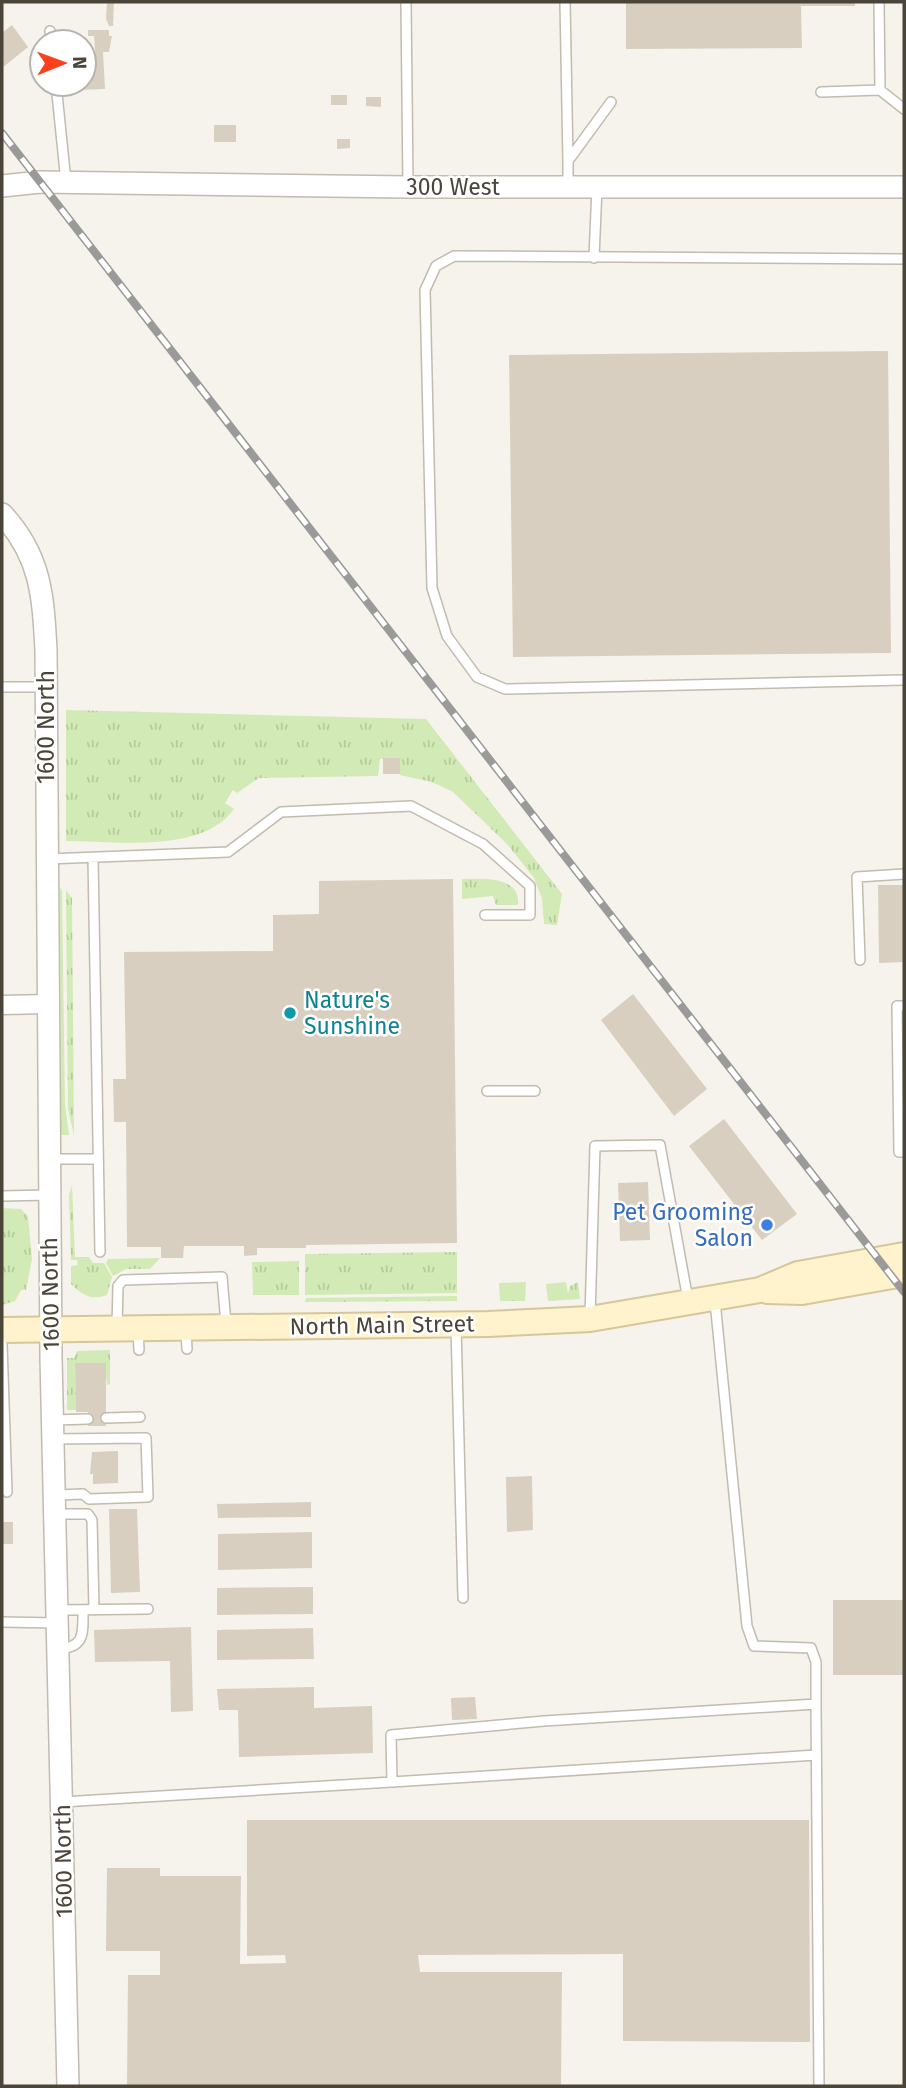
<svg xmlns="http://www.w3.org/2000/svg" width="906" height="2088" viewBox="0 0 906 2088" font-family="'Fira Sans',sans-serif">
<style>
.grass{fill:url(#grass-tufts)}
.building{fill:#d8cfc1}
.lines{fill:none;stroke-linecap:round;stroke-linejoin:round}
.service-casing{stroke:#c2bbae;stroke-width:12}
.minor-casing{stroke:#c2bbae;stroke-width:21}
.tertiary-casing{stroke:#c2bbae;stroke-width:24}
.secondary-casing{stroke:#d6c79b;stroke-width:28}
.service{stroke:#fff;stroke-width:9}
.minor{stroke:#fff;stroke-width:18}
.tertiary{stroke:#fff;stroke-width:21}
.secondary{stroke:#fff3cd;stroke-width:24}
.rail-casing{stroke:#9a9a9a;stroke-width:8}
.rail{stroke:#fff;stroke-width:5;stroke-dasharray:16;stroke-linecap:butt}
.culture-dot{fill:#0f9aa8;stroke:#fff;stroke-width:2.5}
.shop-dot{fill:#3f7fe0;stroke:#fff;stroke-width:2.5}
.labels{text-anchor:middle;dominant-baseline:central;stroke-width:5;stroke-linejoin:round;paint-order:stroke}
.street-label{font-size:23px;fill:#4b4439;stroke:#fff}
.culture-label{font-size:23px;fill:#0d838f;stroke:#fff;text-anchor:start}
.shop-label{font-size:23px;fill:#366cbe;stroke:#fff;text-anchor:end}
</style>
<defs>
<pattern id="grass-tufts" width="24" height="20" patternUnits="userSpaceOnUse" patternTransform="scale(1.75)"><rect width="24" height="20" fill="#d2eab5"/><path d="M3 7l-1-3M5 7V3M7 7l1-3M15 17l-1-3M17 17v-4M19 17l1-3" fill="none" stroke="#b6ca9c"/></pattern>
</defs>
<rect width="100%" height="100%" fill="#f6f3ec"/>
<path class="grass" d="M66,710L426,719L562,894L557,925L544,924L542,899L534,878L507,844L453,792L432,782L400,775V758L380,759L378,776L259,778L237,793L233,790L225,803L234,809C202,854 116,841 66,841Z
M462,879C481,879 521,875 518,905H496L493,896L462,899Z
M60,887L62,891L65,1105L69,1135H61Z
M66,890L72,898L74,1135L68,1109Z
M72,1185L75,1257H89L93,1263H104L112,1277L107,1295C92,1301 82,1295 71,1284V1266L78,1265L77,1260H71L69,1195Z
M2,1208L21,1209L28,1216L32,1259L26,1290H21L15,1301L2,1305Z
M457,1252V1293L305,1295V1254Z
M160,1258L150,1269H126L113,1276L106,1263L108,1259Z
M299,1261V1295H253L252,1262Z
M526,1282L525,1301H500L499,1283Z
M566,1282L568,1294L570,1286L578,1282L580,1299L548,1301L546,1284Z
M457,1296V1301L305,1302L306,1298Z
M110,1350V1384L107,1385L105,1363L75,1364L76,1410H67V1358H74L77,1351Z"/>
<path class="building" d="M107,2H114L113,26H109L106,19Z
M626,2H855V6H801L802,48L626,49Z
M12,25L28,47L2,68V33Z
M88,30H109V36H112L109,52H103L105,89L76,90V84H84V53L95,52L94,36H88Z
M331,95H347V105H331Z
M366,97H381V107L366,106Z
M214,125H236V142H214Z
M337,139H350V148L337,149Z
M888,351L891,653L513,657L509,355Z
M383,758H400V774H383Z
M453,879L457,1243L306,1245V1248H257V1255L244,1256V1246H184L183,1258H161V1247H127L126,1122H114L113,1079H126L124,952L273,951V915L319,914V881Z
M878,885H904V962L879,963Z
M633,994L707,1089L674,1116L601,1020Z
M724,1119L797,1214L762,1240L689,1146Z
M648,1182L650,1240L620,1241L618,1183Z
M75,1363H106V1426H88V1412H76Z
M118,1451V1483L93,1484V1474H90L92,1452Z
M532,1476L533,1530L507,1532L506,1477Z
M311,1502V1517L218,1518L217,1504Z
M109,1509H137L140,1592L111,1593Z
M2,1522H13V1544H2Z
M312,1532V1568L218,1570V1534Z
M313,1587V1614L217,1615V1588Z
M833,1600H904V1675H833Z
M191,1627L193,1711L171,1712L170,1661L95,1662L94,1630Z
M313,1628L314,1659L217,1660V1630Z
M314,1687V1708L372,1706L373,1753L239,1757L238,1710H219L217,1689Z
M475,1697L477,1719L452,1720L451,1698Z
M247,1820H809L810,2042L623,2041V1954L418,1955L420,1972H562L561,2086H127L128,1975H160V1951H106L107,1868H160V1876H241L240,1964L286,1963L285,1955L247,1956Z"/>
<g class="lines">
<defs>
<path id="service" d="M406,2L408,186
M565,2L568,161
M879,2L880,90
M50,31L52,42
M56,84L66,182
M821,92L880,90L904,109
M568,186V161L611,102
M594,258L597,187
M904,259L454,256L436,266L425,290L432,588L447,636L477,677L505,689L904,680
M2,687H45
M93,858L100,1252
M47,859L228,852L281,812L411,806L483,844L530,886V915H485
M860,960L857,877L904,874
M904,1006H897L899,1152H904
M487,1091H535
M51,1159H98
M2,1196L49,1195
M715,1301L747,1626L754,1646L811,1648L816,1662V1704
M590,1317L595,1146L660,1145L688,1300
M117,1326L118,1286L123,1280L222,1277L226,1324
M456,1326L463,1598
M138,1330L139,1350
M186,1330L187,1349
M2,1344L7,1492
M106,1418L140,1417
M53,1420L88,1419
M53,1439L146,1438L148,1497L89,1499L83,1494L56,1495
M55,1514H88L92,1520L94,1610
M58,1610L148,1609
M2,1622L56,1623
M57,1649C85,1648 83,1634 83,1610
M392,1782L816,1755
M62,1802L392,1782L391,1735L544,1721L816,1704L819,2086"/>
<path id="minor" d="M2,1005L48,1004"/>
<path id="tertiary" d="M2,186L40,182L408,187H904
M2,514C41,556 43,595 46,650L51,1358L68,2086"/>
<path id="secondary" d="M768,1291L802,1292L904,1274
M2,1330L488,1324L590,1319L760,1290L798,1274L904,1255"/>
</defs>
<use href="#service" class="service-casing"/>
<use href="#minor" class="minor-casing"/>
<use href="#tertiary" class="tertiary-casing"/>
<use href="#secondary" class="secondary-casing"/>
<use href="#service" class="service"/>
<use href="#minor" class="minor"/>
<use href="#tertiary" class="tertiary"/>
<use href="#secondary" class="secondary"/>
<defs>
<path id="rail" d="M2,133L904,1292"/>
</defs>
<use href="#rail" class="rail-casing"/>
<use href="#rail" class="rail"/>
</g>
<circle class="culture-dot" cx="290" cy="1013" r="7"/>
<circle class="shop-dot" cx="767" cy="1225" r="7"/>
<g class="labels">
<g class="street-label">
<text x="453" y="187">300 West</text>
<text transform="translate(46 727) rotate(-90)">1600 North</text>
<text transform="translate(50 1294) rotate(-91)">1600 North</text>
<text transform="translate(382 1325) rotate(-1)">North Main Street</text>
<text transform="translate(63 1861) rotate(-91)">1600 North</text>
</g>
<g class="culture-label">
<text x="304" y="1000">Nature's<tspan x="304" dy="26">Sunshine</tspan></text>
</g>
<g class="shop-label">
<text x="753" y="1212">Pet Grooming<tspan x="753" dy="26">Salon</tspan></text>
</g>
</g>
<rect width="906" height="2088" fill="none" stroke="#4b4439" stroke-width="7"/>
<g transform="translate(63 63) rotate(89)"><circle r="33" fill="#ffffff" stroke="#b7b4b0" stroke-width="2"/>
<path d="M0-5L12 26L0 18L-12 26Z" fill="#fc3f1d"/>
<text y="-10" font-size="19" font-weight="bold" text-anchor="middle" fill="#4b4439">N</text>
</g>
</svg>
